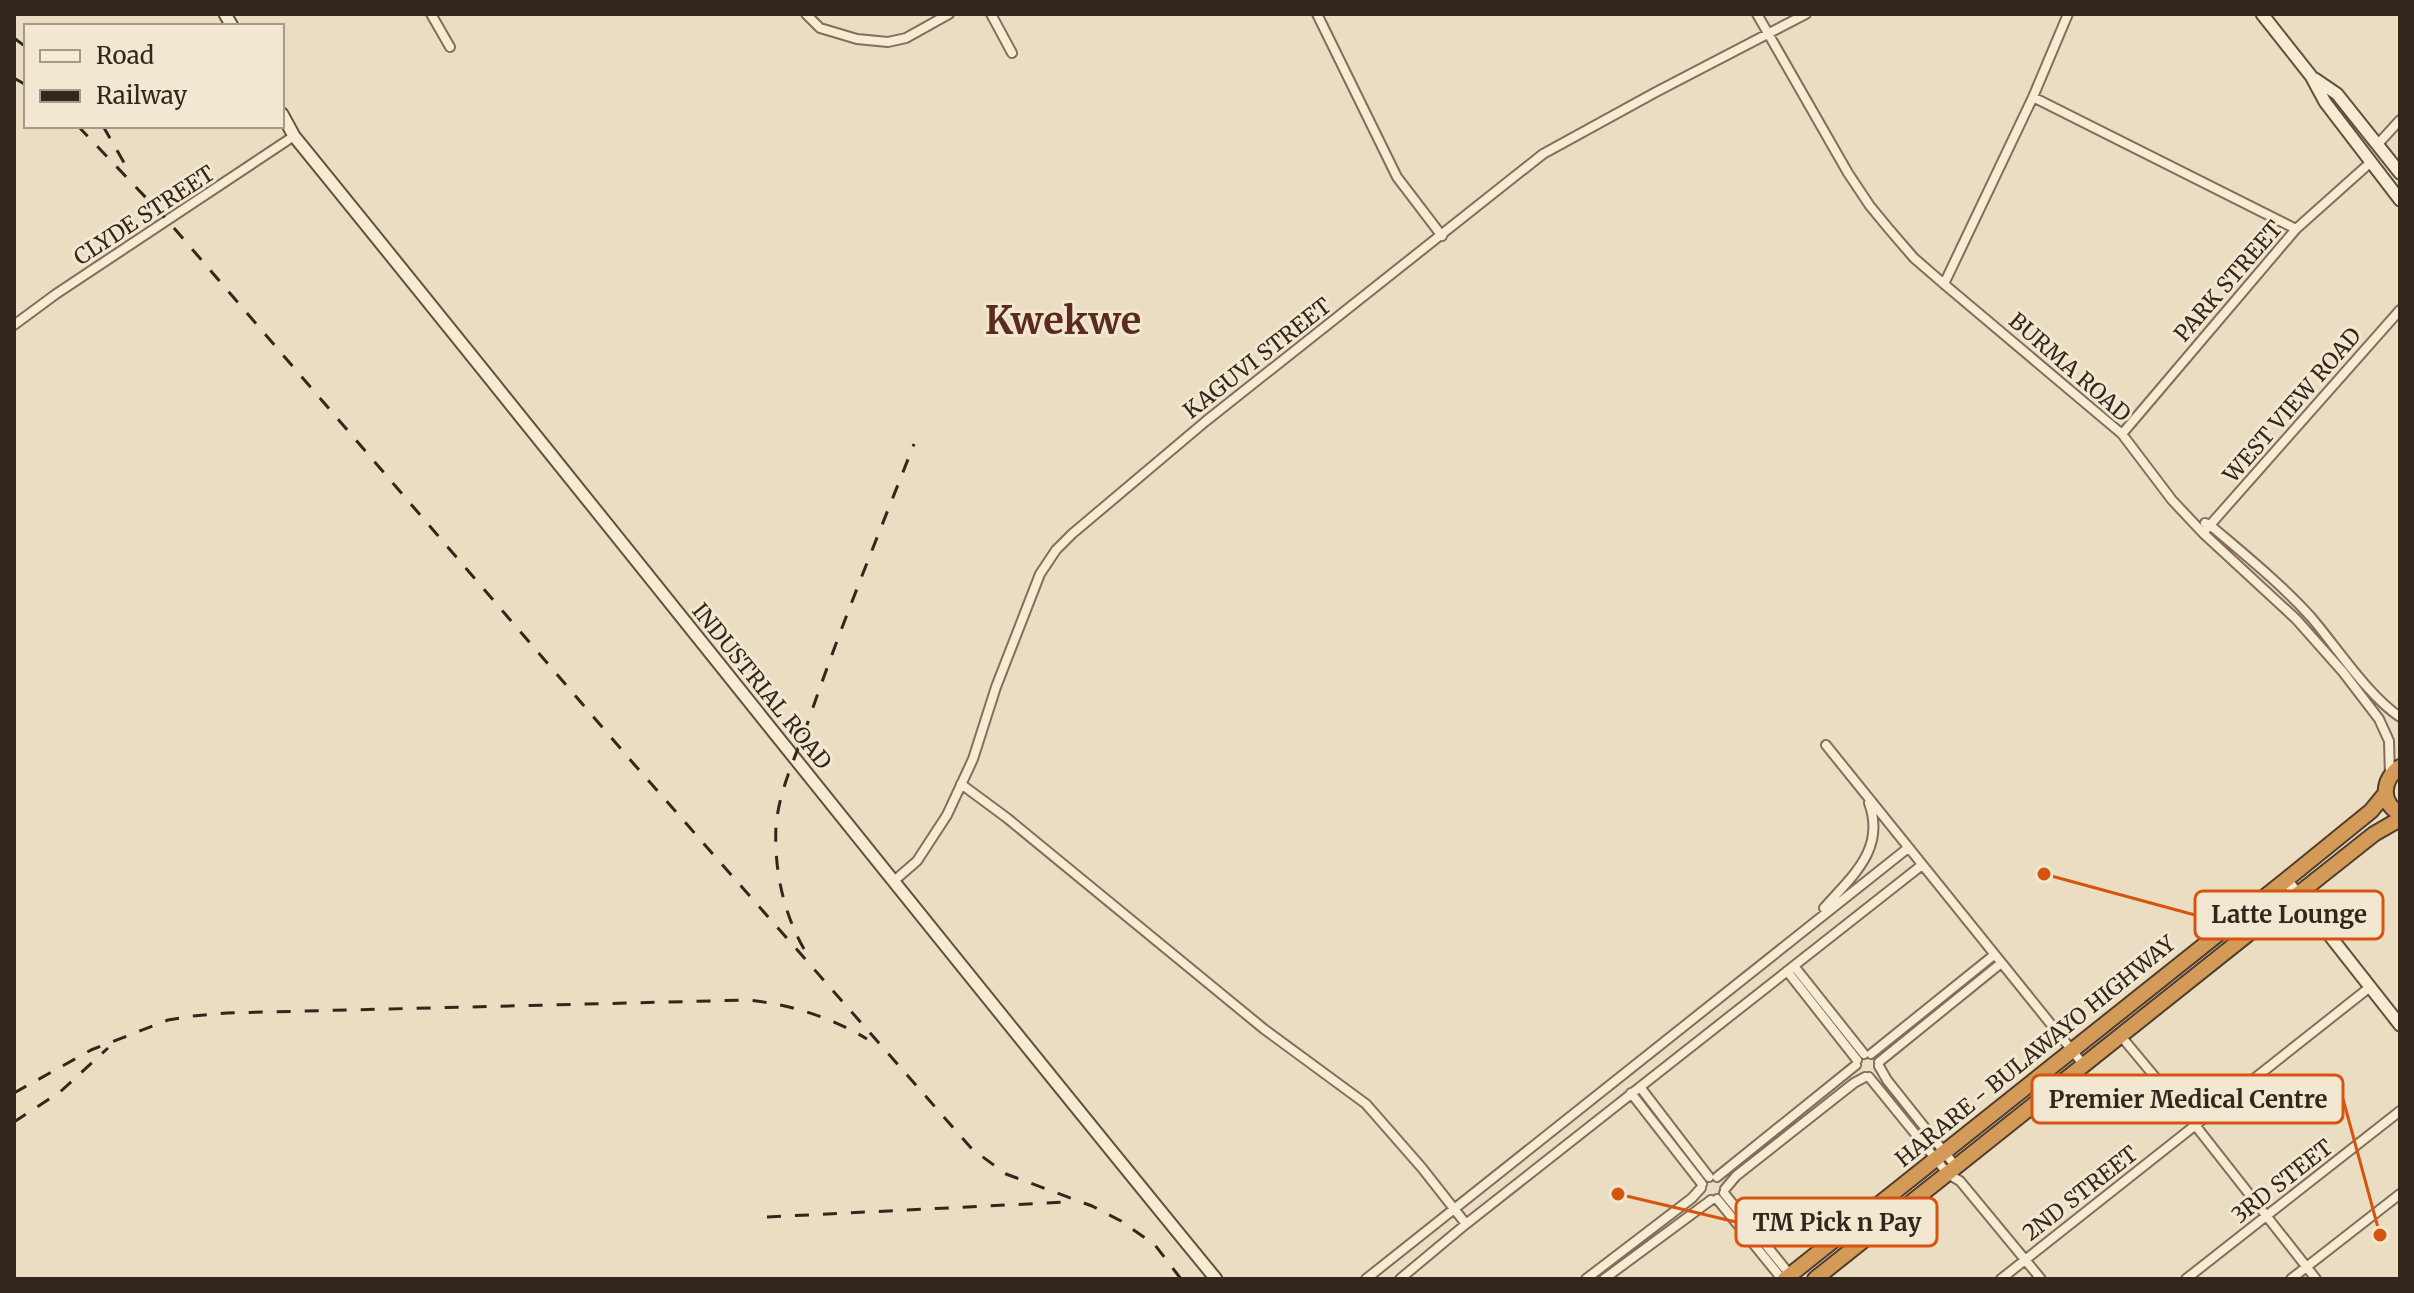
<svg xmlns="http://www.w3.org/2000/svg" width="2414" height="1293" viewBox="0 0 2414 1293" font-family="Merriweather,serif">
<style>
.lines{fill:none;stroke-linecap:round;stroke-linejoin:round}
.street-casing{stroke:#826e5a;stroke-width:12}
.secondary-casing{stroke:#64503d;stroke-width:15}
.highway-casing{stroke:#503d2e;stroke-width:18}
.street{stroke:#f6ebd3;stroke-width:8}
.secondary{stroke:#f6ebd3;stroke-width:11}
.highway{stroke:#d49a57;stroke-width:14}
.rail{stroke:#33271d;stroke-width:3;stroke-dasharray:14 14;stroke-linecap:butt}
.labels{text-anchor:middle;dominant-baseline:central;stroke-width:6;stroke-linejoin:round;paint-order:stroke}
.street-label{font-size:22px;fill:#33271d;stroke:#f2e7d0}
.town-label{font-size:38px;font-weight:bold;fill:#5c2b20;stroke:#f2e7d0}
.leader{fill:none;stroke:#d6540e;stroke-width:3}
.callout-dot{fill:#d6540e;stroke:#f2e7d0;stroke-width:3}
.callout{fill:#f2e7d0;stroke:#d6540e;stroke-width:3}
.callout-label{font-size:24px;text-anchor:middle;font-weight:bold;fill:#33271d}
</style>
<rect width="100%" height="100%" fill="#eaddc1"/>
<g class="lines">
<defs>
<path id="street" d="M431,14L450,47
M806,14L820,28L857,39L888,42L906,38L949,14
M991,14L1012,53
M1317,14L1397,177L1442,236
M1757,14L1848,173L1870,206L1889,229L1914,258L1944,284L2122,434L2172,500L2203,533L2296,619L2343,672L2379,719L2389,741L2390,776
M2033,97L2296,229
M2378,144L2400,120
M1944,284L2033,97L2068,14
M14,325L56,294L294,136
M2122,434L2296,229L2371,162
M2205,523L2210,525C2244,554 2280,583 2310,616C2336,646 2368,696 2400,717
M2203,533L2400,310
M1826,745L2083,1064
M961,784L1007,818L1264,1029L1366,1104L1422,1168L1466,1224
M895,880L917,861L947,815L973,759L996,687L1040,574L1056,550L1072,534L1206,421L1543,154L1656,92L1806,14
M1824,908C1852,876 1886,849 1869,803
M1794,966L1864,1054
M1787,971L1857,1060
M2120,1035L2195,1125L2316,1279
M1871,1054L1994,955
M1879,1062L2000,964
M1879,1066L1887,1080L1957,1168
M1869,1077L1948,1174L1960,1181L2041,1279
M1640,1087L1709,1177
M1631,1093L1702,1184
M1717,1177L1856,1065
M1725,1189L1736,1176L1854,1083L1865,1077
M1724,1193L1791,1276
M1717,1199L1782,1279
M1366,1279L1908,848
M1400,1279L1466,1224L1922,865
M1586,1279L1692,1198L1701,1188
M1604,1279L1711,1200
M2001,1279L2370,987
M2186,1279L2400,1111
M2291,1279L2400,1194"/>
<path id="secondary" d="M225,14L232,26
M2262,14L2311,76L2325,102L2400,200
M2315,79L2337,94L2400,173
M282,114L294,136C603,516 906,901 1216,1279
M2286,880L2400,1025"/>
<path id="highway" d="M2400,767C2382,780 2380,802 2400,814
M1785,1279L2286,880L2371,811L2385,794
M1815,1279L2297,895L2374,834L2400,819"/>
</defs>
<use href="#street" class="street-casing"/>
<use href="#secondary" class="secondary-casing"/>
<use href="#highway" class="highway-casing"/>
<use href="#street" class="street"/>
<use href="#secondary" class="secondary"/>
<use href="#highway" class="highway"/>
<path class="rail" d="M14,38L26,47
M14,78L26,85
M78,126L168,221L633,763L972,1149L1006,1174L1092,1206L1121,1221L1155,1245L1181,1279
M103,126L126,166
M804,949C783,912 774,869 776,826C779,790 796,756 808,722C840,628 878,536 914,444
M14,1093L91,1050L168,1020L192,1016L227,1013L749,1000C792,1005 830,1017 867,1039
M14,1122L60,1092L108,1048
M767,1217L1067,1202"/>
</g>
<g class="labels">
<g class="street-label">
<text transform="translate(144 215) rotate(-33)">CLYDE STREET</text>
<text transform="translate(2228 281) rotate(-49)">PARK STREET</text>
<text transform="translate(1257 358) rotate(-38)">KAGUVI STREET</text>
<text transform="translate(2070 367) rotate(41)">BURMA ROAD</text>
<text transform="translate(2292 405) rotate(-49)">WEST VIEW ROAD</text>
<text transform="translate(762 686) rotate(51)">INDUSTRIAL ROAD</text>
<text transform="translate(2035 1051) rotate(-39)">HARARE - BULAWAYO HIGHWAY</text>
<text transform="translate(2282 1181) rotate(-38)">3RD STEET</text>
<text transform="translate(2080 1193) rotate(-38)">2ND STREET</text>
</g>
<g class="town-label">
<text x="1063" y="320">Kwekwe</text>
</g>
</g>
<path class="leader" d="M2044 874L2195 915M2380 1235L2343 1099M1618 1194L1736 1222"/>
<g class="callout-dot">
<circle cx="2044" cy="874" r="8"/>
<circle cx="2380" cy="1235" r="8"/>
<circle cx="1618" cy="1194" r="8"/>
</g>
<g class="callout">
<rect x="2195" y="891" width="188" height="48" rx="8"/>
<rect x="2032" y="1075" width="311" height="48" rx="8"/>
<rect x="1736" y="1198" width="201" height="48" rx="8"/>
</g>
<g class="callout-label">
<text x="2289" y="923">Latte Lounge</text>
<text x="2188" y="1108">Premier Medical Centre</text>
<text x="1837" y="1231">TM Pick n Pay</text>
</g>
<rect width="2414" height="1293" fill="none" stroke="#33271d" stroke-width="32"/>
<rect x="24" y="24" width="260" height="104" fill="#f2e7d0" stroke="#a69a88" stroke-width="2"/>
<rect x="40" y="50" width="40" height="12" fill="#f6ebd3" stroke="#a69a88" stroke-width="2"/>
<text x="96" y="64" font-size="24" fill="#33271d">Road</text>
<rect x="40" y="90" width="40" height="12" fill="#33271d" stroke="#a69a88" stroke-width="2"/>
<text x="96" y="104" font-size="24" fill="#33271d">Railway</text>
</svg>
